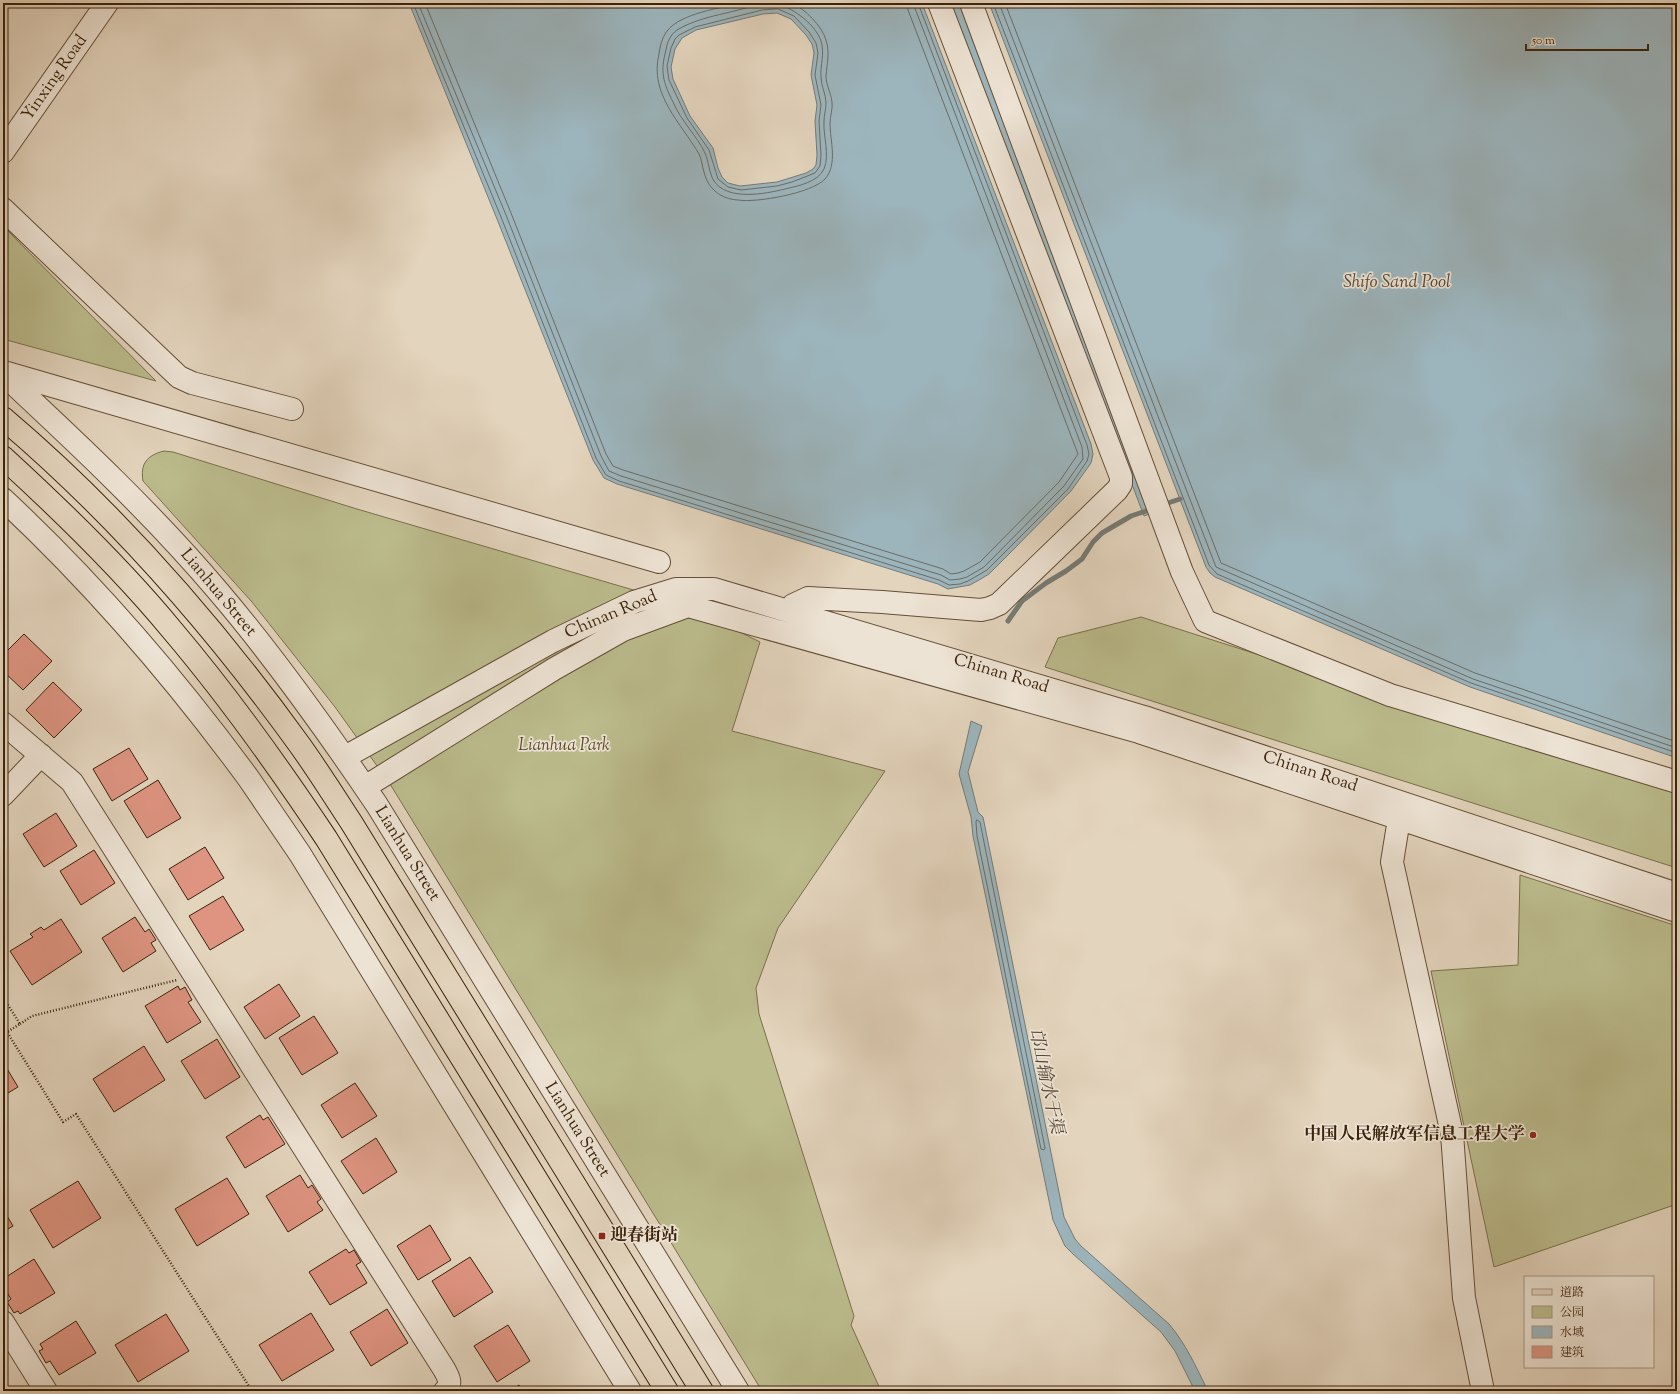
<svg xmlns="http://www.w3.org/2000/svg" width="1680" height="1394" viewBox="0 0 1680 1394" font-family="'Sorts Mill Goudy','Noto Serif SC',serif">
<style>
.green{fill:#bbbb8c;stroke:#7b6f4b}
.water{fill:#9cb5bd;stroke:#757b75;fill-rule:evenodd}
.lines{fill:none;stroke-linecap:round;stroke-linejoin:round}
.shore{stroke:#6c6c64;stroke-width:1}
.stream{stroke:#757b75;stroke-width:5}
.building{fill:#de9481;stroke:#3b230a}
.minor-casing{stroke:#654f37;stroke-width:24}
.major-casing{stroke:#3b230a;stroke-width:24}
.path{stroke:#3b230a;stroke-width:2.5;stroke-dasharray:1 2;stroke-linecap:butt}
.minor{stroke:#ede3d4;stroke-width:22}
.major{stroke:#e3d4bd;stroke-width:22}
.poi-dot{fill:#8f2418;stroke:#ede3d4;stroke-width:1.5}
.labels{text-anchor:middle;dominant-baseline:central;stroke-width:3.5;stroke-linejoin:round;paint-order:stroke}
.street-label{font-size:17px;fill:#3b230a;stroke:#ede3d4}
.park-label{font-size:17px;font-style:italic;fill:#5b492a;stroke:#ede3d4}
.poi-label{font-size:17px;font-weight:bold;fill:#3b230a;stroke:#ede3d4;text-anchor:end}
.water-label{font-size:18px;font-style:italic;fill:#534837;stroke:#ede3d4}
</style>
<rect width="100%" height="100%" fill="#e3d4bd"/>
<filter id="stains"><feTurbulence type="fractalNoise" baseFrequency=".005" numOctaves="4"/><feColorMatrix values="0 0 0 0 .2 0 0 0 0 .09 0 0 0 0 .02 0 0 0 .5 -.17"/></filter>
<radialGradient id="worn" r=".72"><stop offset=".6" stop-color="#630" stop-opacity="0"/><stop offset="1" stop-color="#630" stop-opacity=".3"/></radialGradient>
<path class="green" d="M3,226L156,381L3,339Z
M164,451L173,452L357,509L688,606L760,642L732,731L885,771L778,928L756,988L759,1014L854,1316L851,1325L881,1391H762L390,784L335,707L252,602L143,481C140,464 147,455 164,451Z
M1141,617L1677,789V868L1045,667L1058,638Z
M1520,875L1677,926V1204L1494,1267L1431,971L1518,965Z"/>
<path class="water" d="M409,3H922L1091,444L1093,454L1091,463L1071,491L1010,553L989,574L979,580L970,585L948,589L938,584L617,484L604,478L593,460L497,219ZM777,13L791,19L806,35L812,44L814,53L811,75L817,105L815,121L817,155L816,165L813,169L806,173L777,182L740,186L728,183L722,177L718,168L713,148L690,116L673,79L671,67L675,49L682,38L696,30L763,14Z
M950,3H959L1152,513L1144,516Z
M989,3H1677V758L1470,687L1215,577L1210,573L1206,567Z
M971,721L982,726L968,772L978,812L983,817L1064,1217L1075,1239L1081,1246L1169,1324C1186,1344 1196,1367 1208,1391H1195L1175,1351L1161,1332L1073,1254L1065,1246L1053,1220L973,836L971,817L959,774Z"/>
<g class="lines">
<path class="shore" d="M413,3L501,217L596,458L606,475L619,481L939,580L949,585L960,584L968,581L987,570L1068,489L1087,461L1089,454L1087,445L918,3
M418,3L506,215L601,456L609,471L621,476L941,575L950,580L960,579L967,577L984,567L1064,486L1083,459L1082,447L913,3
M425,3L511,213L606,454L613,466L623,470L943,569L951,574L958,573L964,571L980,562L1059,482L1078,454L908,10L907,3
M742,3C721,8 681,13 667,31C662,38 660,46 659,54C649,94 681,123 699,154C702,160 702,166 704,172C708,189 721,199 738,200C757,203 812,193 825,179C838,164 830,141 830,123C830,116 833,109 832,102C831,93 826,85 826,76C827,63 830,53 826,40C822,26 805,9 792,3
M993,3L1209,565L1217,574L1471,683L1677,753
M999,3L1216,567L1473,679L1677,748
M1005,3L1221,563L1475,673L1677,742
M779,4C795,10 815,24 821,41C825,54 820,65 821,77C821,86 826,94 826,103C826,109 824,115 824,121C823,136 830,155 824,169C818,182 798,186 785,189C765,194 727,201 714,181C709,173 709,162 705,153C697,136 681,121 673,102C663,82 660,72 666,50C667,42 671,34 677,30C692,21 709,17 726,13C743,9 761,3 779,4Z
M778,9L794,16L809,32L816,43L818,53L815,75L821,105L819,121L821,155L820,166L815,173L792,182L777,186L741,190L728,187L718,179L709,150L687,118L669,80L667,66L671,48L675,39L679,35L695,27L762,10Z
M977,820L980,822L1045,1148L1044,1150L1041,1149L977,836L976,822Z"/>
<path class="stream" d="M1162,505L1180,499
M1008,621L1022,601L1046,583L1066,571L1082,559L1093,542L1102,533L1131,516L1149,510"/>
</g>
<path class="building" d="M24,634L52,661L23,690L3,671V655Z
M53,682L82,710L54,738L26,710Z
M129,748L148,779L112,801L93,769Z
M158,780L181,818L147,838L124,801Z
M56,813L77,846L44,867L23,834Z
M205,847L224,878L188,900L169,869Z
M94,850L115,883L81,905L60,871Z
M223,896L244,930L210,950L189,916Z
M135,917L145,932L149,929L156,940L151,943L156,951L123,972L102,938Z
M61,919L82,952L32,985L10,951L33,937L30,934L41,927L44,930Z
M279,984L300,1016L265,1039L244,1007Z
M178,986L180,990L185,987L192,1000L188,1002L201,1022L167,1043L145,1006Z
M314,1016L338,1053L302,1075L279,1038Z
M217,1039L240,1077L205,1099L181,1061Z
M144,1046L165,1080L114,1112L93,1079Z
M3,1062L18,1087L3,1096Z
M355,1083L377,1116L342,1138L321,1105Z
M260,1115L263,1120L268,1117L285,1144L245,1168L226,1137Z
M376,1138L397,1172L363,1194L341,1161Z
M300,1175L308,1188L312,1185L321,1199L317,1202L323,1210L288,1232L266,1196Z
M227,1178L249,1214L197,1246L175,1209Z
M78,1181L101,1218L53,1248L30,1210Z
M3,1209L13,1226L3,1232Z
M430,1225L451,1260L418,1280L397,1246Z
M346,1249L349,1253L354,1250L361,1262L356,1265L367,1283L330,1305L309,1272Z
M470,1257L493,1292L454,1317L432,1281Z
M34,1259L55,1293L20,1314L18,1311L14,1313L7,1302L11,1299L3,1286V1279Z
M387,1309L408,1343L371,1366L350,1332Z
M311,1313L334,1350L282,1381L259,1345Z
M166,1314L189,1351L138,1382L115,1345Z
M76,1321L96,1353L59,1375L50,1361L46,1363L39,1351L43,1349L40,1344Z
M508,1325L530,1361L497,1382L474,1346Z
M519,1385L523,1391H509Z"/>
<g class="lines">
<defs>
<path id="minor" d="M971,3L1182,572L1205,621L1390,695L1677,782
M3,152L107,3
M3,209L179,377L192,383L292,409
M4,372L659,562
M3,374C78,444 152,513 218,591C276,659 327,731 377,805L738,1391
M3,499C94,584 175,678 249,779C266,804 283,829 300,854L630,1391
M789,611L793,605L808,598L882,602L981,610L990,608L999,604L1117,490L1121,484V477L939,3
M3,723L72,782L444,1369C448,1376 453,1384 445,1391
M345,757L553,641L634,602L676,589H714L1144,717L1677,894
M365,787L554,669L623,630L688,606L1139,732L1677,911
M3,795L41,755
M1399,819L1392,862L1452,1134L1464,1298L1483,1391
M3,1322L46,1391"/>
<path id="major" d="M3,418C115,513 213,625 299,744C317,769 334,796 351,822L702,1391
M3,457C62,511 121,568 172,630C228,696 278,766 326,838L667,1391"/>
</defs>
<use href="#minor" class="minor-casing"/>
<use href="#major" class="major-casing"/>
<path class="path" d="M3,997L20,1024L7,1032L63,1122L76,1114L252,1391
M20,1024L32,1016L177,980"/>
<use href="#minor" class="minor"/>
<use href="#major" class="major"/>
</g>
<g class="poi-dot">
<circle cx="1533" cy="1135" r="4"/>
<rect x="598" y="1232" width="8" height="8" rx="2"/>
</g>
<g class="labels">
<g class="street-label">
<text transform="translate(55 78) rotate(-55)">Yinxing Road</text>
<text transform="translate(218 593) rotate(50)">Lianhua Street</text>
<text transform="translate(611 615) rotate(-23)">Chinan Road</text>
<text transform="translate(1001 674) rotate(17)">Chinan Road</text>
<text transform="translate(1310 772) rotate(18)">Chinan Road</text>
<text transform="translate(407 854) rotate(58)">Lianhua Street</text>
<text transform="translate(577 1130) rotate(58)">Lianhua Street</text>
</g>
<g class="park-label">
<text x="564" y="746">Lianhua Park</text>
</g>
<g class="poi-label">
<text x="1525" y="1135">中国人民解放军信息工程大学</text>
<text x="610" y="1236" text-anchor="start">迎春街站</text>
</g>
<g class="water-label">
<text x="1397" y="283">Shifo Sand Pool</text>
<text transform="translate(1045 1081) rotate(78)">邙山输水干渠</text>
</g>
</g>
<rect width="1680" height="1394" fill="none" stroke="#e3d4bd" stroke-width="16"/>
<rect x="4" y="4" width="1672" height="1386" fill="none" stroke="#3b230a" stroke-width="2"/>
<rect x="8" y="8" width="1664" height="1378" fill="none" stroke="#3b230a"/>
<rect x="1524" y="1276" width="130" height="92" fill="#ede3d4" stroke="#a69683"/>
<rect x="1532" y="1289" width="20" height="6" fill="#e3d4bd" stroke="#a69683"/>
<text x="1560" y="1296" font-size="12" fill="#3b230a">道路</text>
<rect x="1532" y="1306" width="20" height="12" fill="#bbbb8c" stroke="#a69683"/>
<text x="1560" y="1316" font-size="12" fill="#3b230a">公园</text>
<rect x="1532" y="1326" width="20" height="12" fill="#9cb5bd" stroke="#a69683"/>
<text x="1560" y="1336" font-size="12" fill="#3b230a">水域</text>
<rect x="1532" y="1346" width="20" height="12" fill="#de9481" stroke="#a69683"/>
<text x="1560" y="1356" font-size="12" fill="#3b230a">建筑</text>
<path d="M1526 44v6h122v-6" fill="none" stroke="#3b230a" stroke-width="2"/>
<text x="1532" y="44" font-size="12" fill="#3b230a" stroke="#ede3d4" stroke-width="3" paint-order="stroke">50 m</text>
<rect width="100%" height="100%" filter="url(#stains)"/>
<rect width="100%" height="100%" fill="url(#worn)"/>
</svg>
